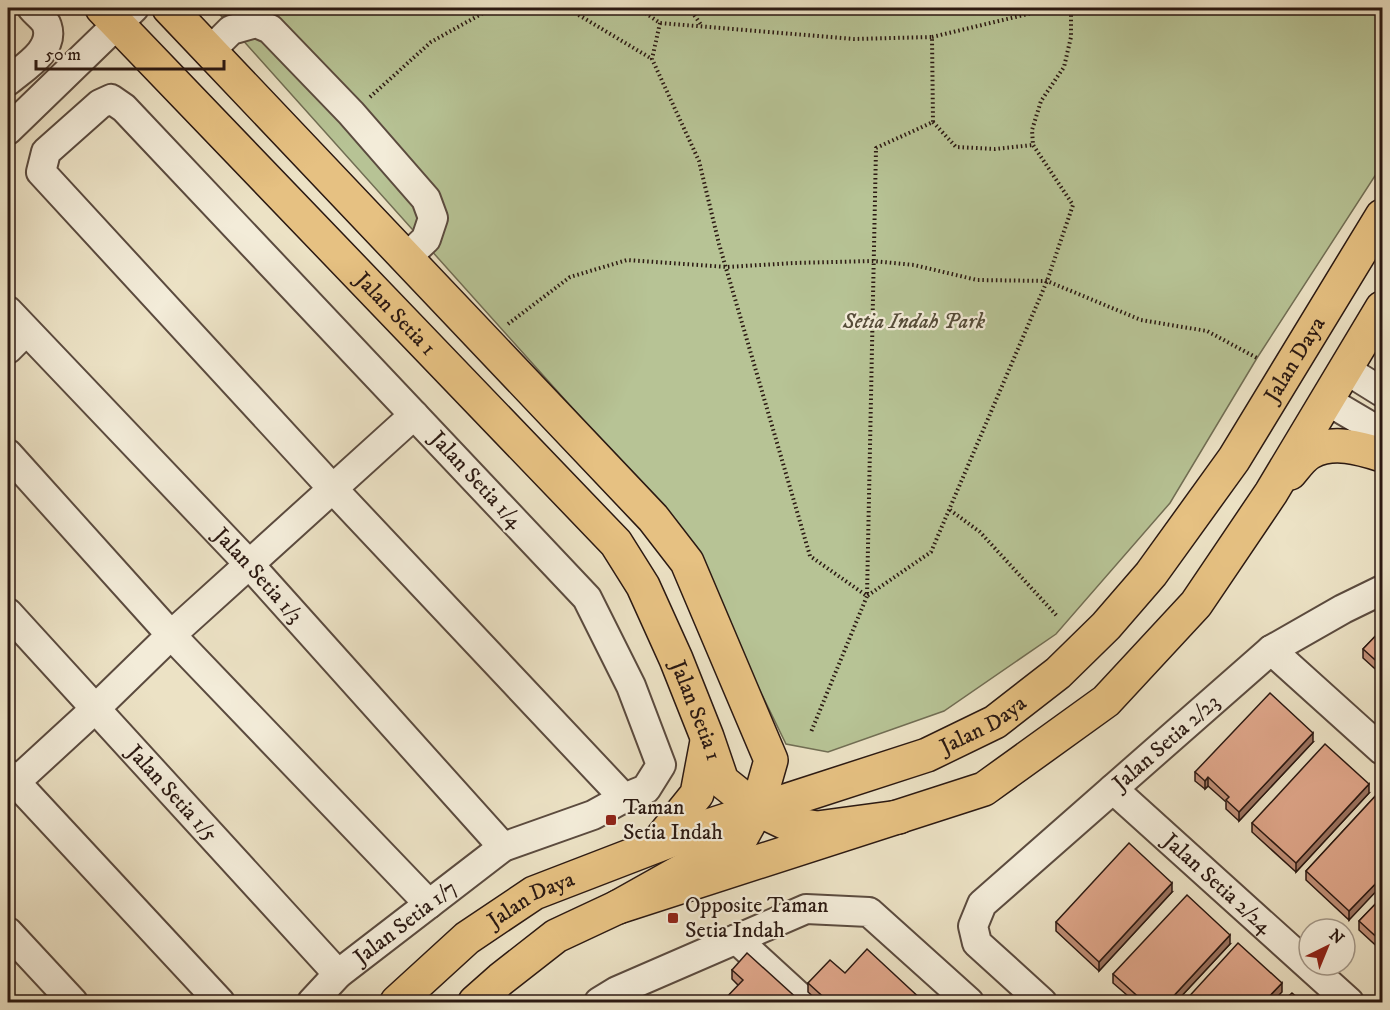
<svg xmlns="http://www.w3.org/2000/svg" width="1390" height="1010" viewBox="0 0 1390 1010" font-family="'IM FELL DW Pica',serif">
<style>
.green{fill:#b7c395;stroke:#716e54;stroke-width:1.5}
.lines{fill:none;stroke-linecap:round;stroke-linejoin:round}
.minor-casing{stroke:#5b4b3f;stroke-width:32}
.major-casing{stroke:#2b1912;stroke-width:36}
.path{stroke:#2b1912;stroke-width:4;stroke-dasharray:1.5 3;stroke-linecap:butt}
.minor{stroke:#f3ecd9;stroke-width:28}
.major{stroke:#e6c182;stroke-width:33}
.wall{fill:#c08f77;stroke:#2b1912;stroke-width:1.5}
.shaded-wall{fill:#9c7461;stroke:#2b1912;stroke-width:1.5}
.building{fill:#dfa68a;stroke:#2b1912;stroke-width:1.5}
.poi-dot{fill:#8f2418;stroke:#f3ecd9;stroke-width:2}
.labels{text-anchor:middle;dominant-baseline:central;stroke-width:4.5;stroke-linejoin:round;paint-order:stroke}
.street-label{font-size:22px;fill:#2b1912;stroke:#f3ecd9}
.park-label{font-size:22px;font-style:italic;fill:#554c39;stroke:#f3ecd9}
.poi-label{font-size:22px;fill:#2b1912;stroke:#f3ecd9;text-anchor:start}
</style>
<rect width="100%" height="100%" fill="#ece2c5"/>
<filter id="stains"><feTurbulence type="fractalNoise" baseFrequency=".00333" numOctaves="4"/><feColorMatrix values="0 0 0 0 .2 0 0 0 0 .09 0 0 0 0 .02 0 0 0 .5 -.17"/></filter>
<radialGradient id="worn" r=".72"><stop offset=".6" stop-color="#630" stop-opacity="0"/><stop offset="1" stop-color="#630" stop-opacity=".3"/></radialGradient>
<path class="green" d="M214,8H1382V165L1257,358L1170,503L1056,634L944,711L828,752L786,744L745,660L696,546Z"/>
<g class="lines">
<defs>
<g id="minor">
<path d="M210,51L231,30L256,23L270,29L351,113L426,199L433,218L426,239L406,258"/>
<path d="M8,81C23,68 55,50 47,26C45,19 36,13 32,8"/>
<path d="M8,130L134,8"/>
<path id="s1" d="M8,311L249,564L503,847"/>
<path d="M8,349L26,331"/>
<path d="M1345,369L1382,392"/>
<path d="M1326,400L1382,433"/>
<path d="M8,454L171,635L429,904"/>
<path id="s2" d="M8,613L338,974"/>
<path d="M1271,650L1382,750"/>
<path d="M8,774L220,1002"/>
<path d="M8,789L95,709L171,635L414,415"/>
<path id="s3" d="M1113,789L1349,1002"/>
<path d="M8,932L73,1002"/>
<path d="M736,939L805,1002"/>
<path id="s4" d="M312,1002L338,974L503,847L593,815L624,798L646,789L661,765L631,686L587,598L124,108L111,99L100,104L46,152L41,172L333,489L624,798"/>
<path d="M599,1002L617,991L806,909L869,912L969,1002"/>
<path id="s5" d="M1042,1002L977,943L973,926L982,904L1271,650L1343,609L1382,590"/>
</g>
<g id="major">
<path id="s6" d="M102,8L616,543L643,586L676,659L707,737L722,781L757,809L786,823L817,828L899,817"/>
<path d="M169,8L653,518L687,562L771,760L757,809L741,838L618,907"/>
<path d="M1290,473C1296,466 1303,456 1311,452C1333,440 1360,448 1382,455"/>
<path d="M656,845L697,794L707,741"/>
<path id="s7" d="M397,1002L467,938L534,893L708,826L927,755L995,722L1058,673L1106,626L1151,574L1234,459L1382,216"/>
<path d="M475,1002L501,979L556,936L618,907L984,789L1106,701L1196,604L1271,493L1382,308"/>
</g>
</defs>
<use href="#minor" class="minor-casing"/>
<use href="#major" class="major-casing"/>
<path class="path" d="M567,8L652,59
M638,8L660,23L854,39L932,37L933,122L876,148L867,596L811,732
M689,8L702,26
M660,23L652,59L699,161L719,244L810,556L867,596L931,552L1047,281L1073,205L1033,145L1032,130L1041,101L1064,67L1071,37V8
M932,37L1053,8
M370,97L431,42L492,8
M933,122L956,147L995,149L1033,145
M508,324L570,277L627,260L727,267L794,263L873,261L914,265L977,280L1047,281L1141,320L1207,331L1257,358
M950,510L980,532L1057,616"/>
<use href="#minor" class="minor"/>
<use href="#major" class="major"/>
</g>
<path class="wall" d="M1383,628V676L1363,658V649Z
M1313,742L1239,821L1226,809V802L1208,786L1205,789L1195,781V772Z
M1379,792L1349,920L1306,880V871Z
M1369,793L1296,872L1252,832V823Z
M1172,892L1099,971L1056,931V922Z
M1383,896V952L1359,930V921Z
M1230,944L1176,1002H1135L1113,983V974Z
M732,970L801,1002L738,985L732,979Z
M845,973L924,1002H819L808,992V983Z"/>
<path class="shaded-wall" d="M1313,733V742L1239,821V812Z
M1208,777V786L1205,789V781Z
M1369,784V793L1296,872V863Z
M1383,876V884L1349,920V911Z
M1172,883V892L1099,971V962Z
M1230,935V944L1176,1002H1168Z
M1282,983V992L1272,1002H1264Z"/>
<path class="building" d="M1383,628V667L1363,649Z
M1270,693L1313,733L1239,812L1226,800L1229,797L1208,777L1205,781L1195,772Z
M1325,744L1369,784L1296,863L1252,823Z
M1379,792L1383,795V876L1349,911L1306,871Z
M1129,843L1172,883L1099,962L1056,922Z
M1187,895L1230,935L1168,1002H1144L1113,974Z
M1383,896V943L1359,921Z
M1238,943L1282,983L1264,1002H1184Z
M867,949L924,1002H829L808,983L830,960L845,973Z
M747,953L801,1002H722L743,980L732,970Z
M1292,993L1303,1002H1282Z"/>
<g class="poi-dot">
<rect x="605" y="814" width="12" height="12" rx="3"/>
<rect x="667" y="912" width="12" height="12" rx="3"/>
</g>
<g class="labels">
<g class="street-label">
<text stroke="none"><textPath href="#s6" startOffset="424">Jalan Setia 1</textPath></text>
<text stroke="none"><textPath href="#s7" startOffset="1142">Jalan Daya</textPath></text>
<text transform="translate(476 480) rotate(47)">Jalan Setia 1/4</text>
<text stroke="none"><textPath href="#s1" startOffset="364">Jalan Setia 1/3</textPath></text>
<text stroke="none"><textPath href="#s6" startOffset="928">Jalan Setia 1</textPath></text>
<text stroke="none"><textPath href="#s7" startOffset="656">Jalan Daya</textPath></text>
<text stroke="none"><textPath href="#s5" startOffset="374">Jalan Setia 2/23</textPath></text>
<text stroke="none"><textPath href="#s2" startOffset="244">Jalan Setia 1/5</textPath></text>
<text stroke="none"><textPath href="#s3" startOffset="141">Jalan Setia 2/24</textPath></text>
<text stroke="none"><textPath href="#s7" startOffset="170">Jalan Daya</textPath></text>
<text stroke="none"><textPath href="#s4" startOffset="123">Jalan Setia 1/7</textPath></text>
</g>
<g class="park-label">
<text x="914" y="321">Setia Indah Park</text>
</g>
<g class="poi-label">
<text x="623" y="807">Taman<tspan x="623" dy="25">Setia Indah</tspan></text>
<text x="685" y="905">Opposite Taman<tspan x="685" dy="25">Setia Indah</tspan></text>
</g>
</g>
<rect width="1390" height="1010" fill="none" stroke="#ece2c5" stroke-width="30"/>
<rect x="9" y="9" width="1372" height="992" fill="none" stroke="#2b1912" stroke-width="3"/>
<rect x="15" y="15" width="1360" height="980" fill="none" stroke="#2b1912" stroke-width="1.5"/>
<g transform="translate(1327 947) rotate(43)"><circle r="28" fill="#f3ecd9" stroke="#a39889" stroke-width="1.5"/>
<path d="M0-4.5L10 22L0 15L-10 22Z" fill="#8f2418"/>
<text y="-9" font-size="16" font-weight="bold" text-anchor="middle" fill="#2b1912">N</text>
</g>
<path d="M36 60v9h188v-9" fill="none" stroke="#2b1912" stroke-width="3"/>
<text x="45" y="60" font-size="18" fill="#2b1912" stroke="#f3ecd9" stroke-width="4.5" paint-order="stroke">50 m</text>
<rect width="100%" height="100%" filter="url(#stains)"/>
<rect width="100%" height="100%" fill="url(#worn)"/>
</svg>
